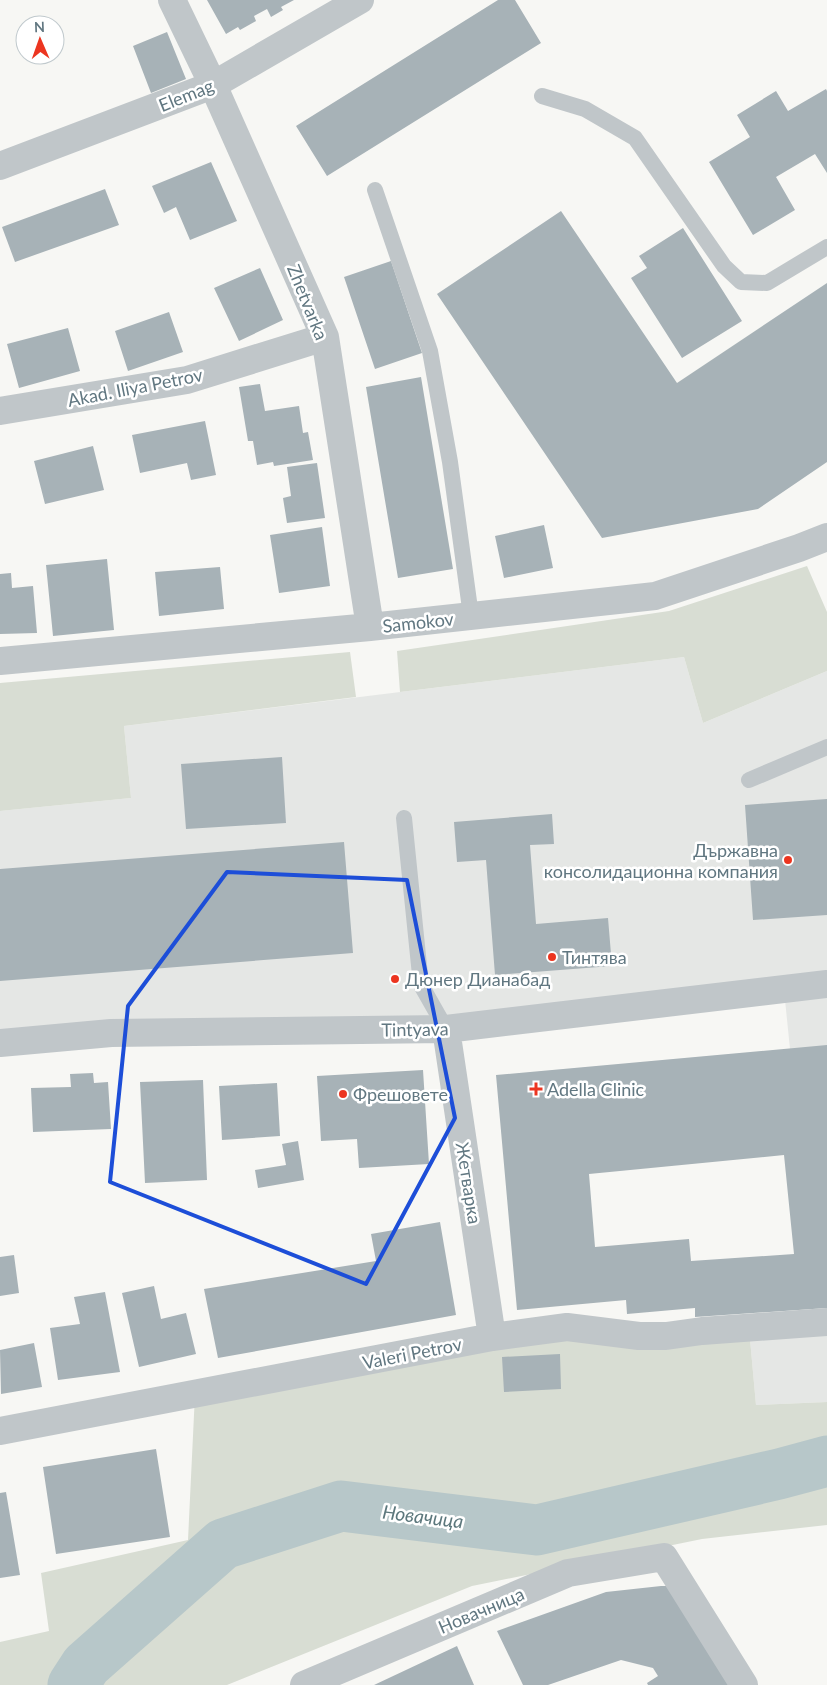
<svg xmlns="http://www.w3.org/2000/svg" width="827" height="1685" viewBox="0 0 827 1685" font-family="Lato,sans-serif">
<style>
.built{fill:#e5e7e5}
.green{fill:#d8ddd3}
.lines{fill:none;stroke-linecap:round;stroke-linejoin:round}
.river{stroke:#b7c7c9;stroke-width:51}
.building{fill:#a7b2b7;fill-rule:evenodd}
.service{stroke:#c0c6c9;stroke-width:16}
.minor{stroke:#c0c6c9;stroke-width:28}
.marked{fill:none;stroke:#1d4ed8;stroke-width:4;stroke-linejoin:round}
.poi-dot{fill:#ec3520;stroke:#fff;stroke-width:2}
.labels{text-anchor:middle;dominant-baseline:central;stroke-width:5;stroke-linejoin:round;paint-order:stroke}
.street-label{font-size:18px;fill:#617781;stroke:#fff}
.poi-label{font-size:18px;fill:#617781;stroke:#fff;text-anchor:start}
.water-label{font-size:19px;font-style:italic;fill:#5c777c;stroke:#fff}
</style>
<rect width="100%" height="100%" fill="#f7f7f4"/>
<path class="built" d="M684,657L703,723L827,671V1084L790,1049L784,990L446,1029L0,1043V811L131,798L124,726Z
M827,1322V1402L756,1405L749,1328Z"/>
<path class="green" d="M807,566L827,612V671L703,723L684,657L400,692L397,651L669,611Z
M350,652L356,697L124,726L131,798L0,811V683Z
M749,1328L756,1405L827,1402V1525L702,1539L472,1586L227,1685H0V1642L49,1631L41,1573L188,1540L195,1394L492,1337Z"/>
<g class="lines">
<path class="river" d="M73,1685L86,1665L223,1544L341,1506L537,1530L779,1474L827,1461"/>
</g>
<path class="building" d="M207,0H294L281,7L283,10L271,17L267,9L254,16L256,21L240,30L238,27L226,34Z
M498,0H515L541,43L327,176L296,126Z
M167,32L186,79L151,93L133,46Z
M826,89L827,91V173L815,154L776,177L795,210L753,235L709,162L750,137L737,115L776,91L788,111Z
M211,162L237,221L190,240L176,207L164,213L152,186Z
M105,189L119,225L15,262L2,227Z
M561,211L677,383L827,283V462L758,509L602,538L437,294Z
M683,228L742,321L682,358L631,278L647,268L639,256Z
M391,261L422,353L375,369L344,277Z
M260,268L283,320L239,341L214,288Z
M169,312L183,352L128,371L115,331Z
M68,328L80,371L19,388L7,344Z
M421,377L453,569L398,578L366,387Z
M260,384L265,411L299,406L303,433L308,432L313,460L274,466L273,462L257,465L253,441H248L239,387Z
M205,421L216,475L191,480L187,463L140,473L132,435Z
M93,446L104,490L45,504L34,461Z
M317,463L325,518L287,523L283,498L291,496L287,467Z
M544,525L553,568L504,578L495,536Z
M322,527L330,586L279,593L270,535Z
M107,559L114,630L53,636L46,565Z
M220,567L224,609L159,616L155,572Z
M11,573L12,588L33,586L37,633L0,634V574Z
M282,757L286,823L186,829L181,764Z
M827,799V915L753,920L745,805Z
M552,814L554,844L530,845L536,924L608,918L612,966L495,975L486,860L457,862L454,822Z
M344,842L353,953L0,981V869Z
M827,1045V1308L695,1317V1308L627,1314L626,1300L517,1310L496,1075ZM784,1155L794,1254L691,1261L689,1239L595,1247L589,1174Z
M423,1070L429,1164L359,1168L357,1139L321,1141L317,1076Z
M93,1073L94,1083L108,1082L111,1129L33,1132L31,1088L71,1087L70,1074Z
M203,1080L207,1180L145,1183L140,1082Z
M277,1083L280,1136L222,1140L219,1086Z
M298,1141L304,1180L258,1188L255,1170L286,1165L282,1144Z
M440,1222L456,1315L218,1358L204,1289L376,1261L371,1234Z
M14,1255L19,1293L0,1296V1257Z
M154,1286L161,1319L186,1313L196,1354L139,1367L122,1293Z
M105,1292L120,1372L58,1380L50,1328L80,1324L74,1297Z
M34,1343L42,1387L1,1394L0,1350Z
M560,1354L561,1389L504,1392L502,1357Z
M156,1449L170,1537L56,1554L43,1467Z
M6,1492L20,1575L0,1578V1493Z
M661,1586H668L730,1685H648L647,1683L658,1676L653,1668L621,1660L548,1685H523L497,1631L606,1592Z
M457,1646L474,1685H374Z"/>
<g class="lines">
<path class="service" d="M542,96L585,109L635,138L724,266L741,282L767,283L827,247
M375,190L430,351L450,462L471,616
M749,780L827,747
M404,818L421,985L446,1029"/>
<path class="minor" d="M172,0L213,85L325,337L370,627
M0,166L213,85L360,0
M0,411L187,380L325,337
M0,661L370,627L655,596L799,548L827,537
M446,1029L492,1337
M0,1043L111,1033L446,1029L827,984
M0,1431L492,1337L567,1327L639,1336H666L702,1331L827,1322
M304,1685L568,1573L664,1557L744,1685"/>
</g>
<path class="marked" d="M227,872L407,880L455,1118L366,1284L110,1182L128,1006Z"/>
<g class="poi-dot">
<circle cx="788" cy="860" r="5"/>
<circle cx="552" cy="957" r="5"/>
<circle cx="395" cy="979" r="5"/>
<path d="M533.5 1081.5h5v5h5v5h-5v5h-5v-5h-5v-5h5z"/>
<circle cx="343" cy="1094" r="5"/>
</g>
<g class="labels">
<g class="street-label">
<text transform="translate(186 95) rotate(-22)">Elemag</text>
<text transform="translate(308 302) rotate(68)">Zhetvarka</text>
<text transform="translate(135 387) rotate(-11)">Akad. Iliya Petrov</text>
<text transform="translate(418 622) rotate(-6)">Samokov</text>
<text transform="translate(415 1029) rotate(-1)">Tintyava</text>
<text transform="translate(469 1183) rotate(81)">Жетварка</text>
<text transform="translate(412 1353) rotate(-11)">Valeri Petrov</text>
<text transform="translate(481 1610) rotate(-23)">Новачница</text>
</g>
<g class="poi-label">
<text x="778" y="850" text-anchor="end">Държавна<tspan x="778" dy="21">консолидационна компания</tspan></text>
<text x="562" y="957">Тинтява</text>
<text x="405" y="979">Дюнер Дианабад</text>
<text x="547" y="1089">Adella Clinic</text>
<text x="353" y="1094">Фрешовете</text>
</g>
<g class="water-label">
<text transform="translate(423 1516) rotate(7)">Новачица</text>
</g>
</g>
<g transform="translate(40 40) rotate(358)"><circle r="24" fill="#ffffff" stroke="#c0c9cd"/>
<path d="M0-4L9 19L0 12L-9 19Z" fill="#ec3520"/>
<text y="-8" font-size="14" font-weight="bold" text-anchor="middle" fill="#617781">N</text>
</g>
</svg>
